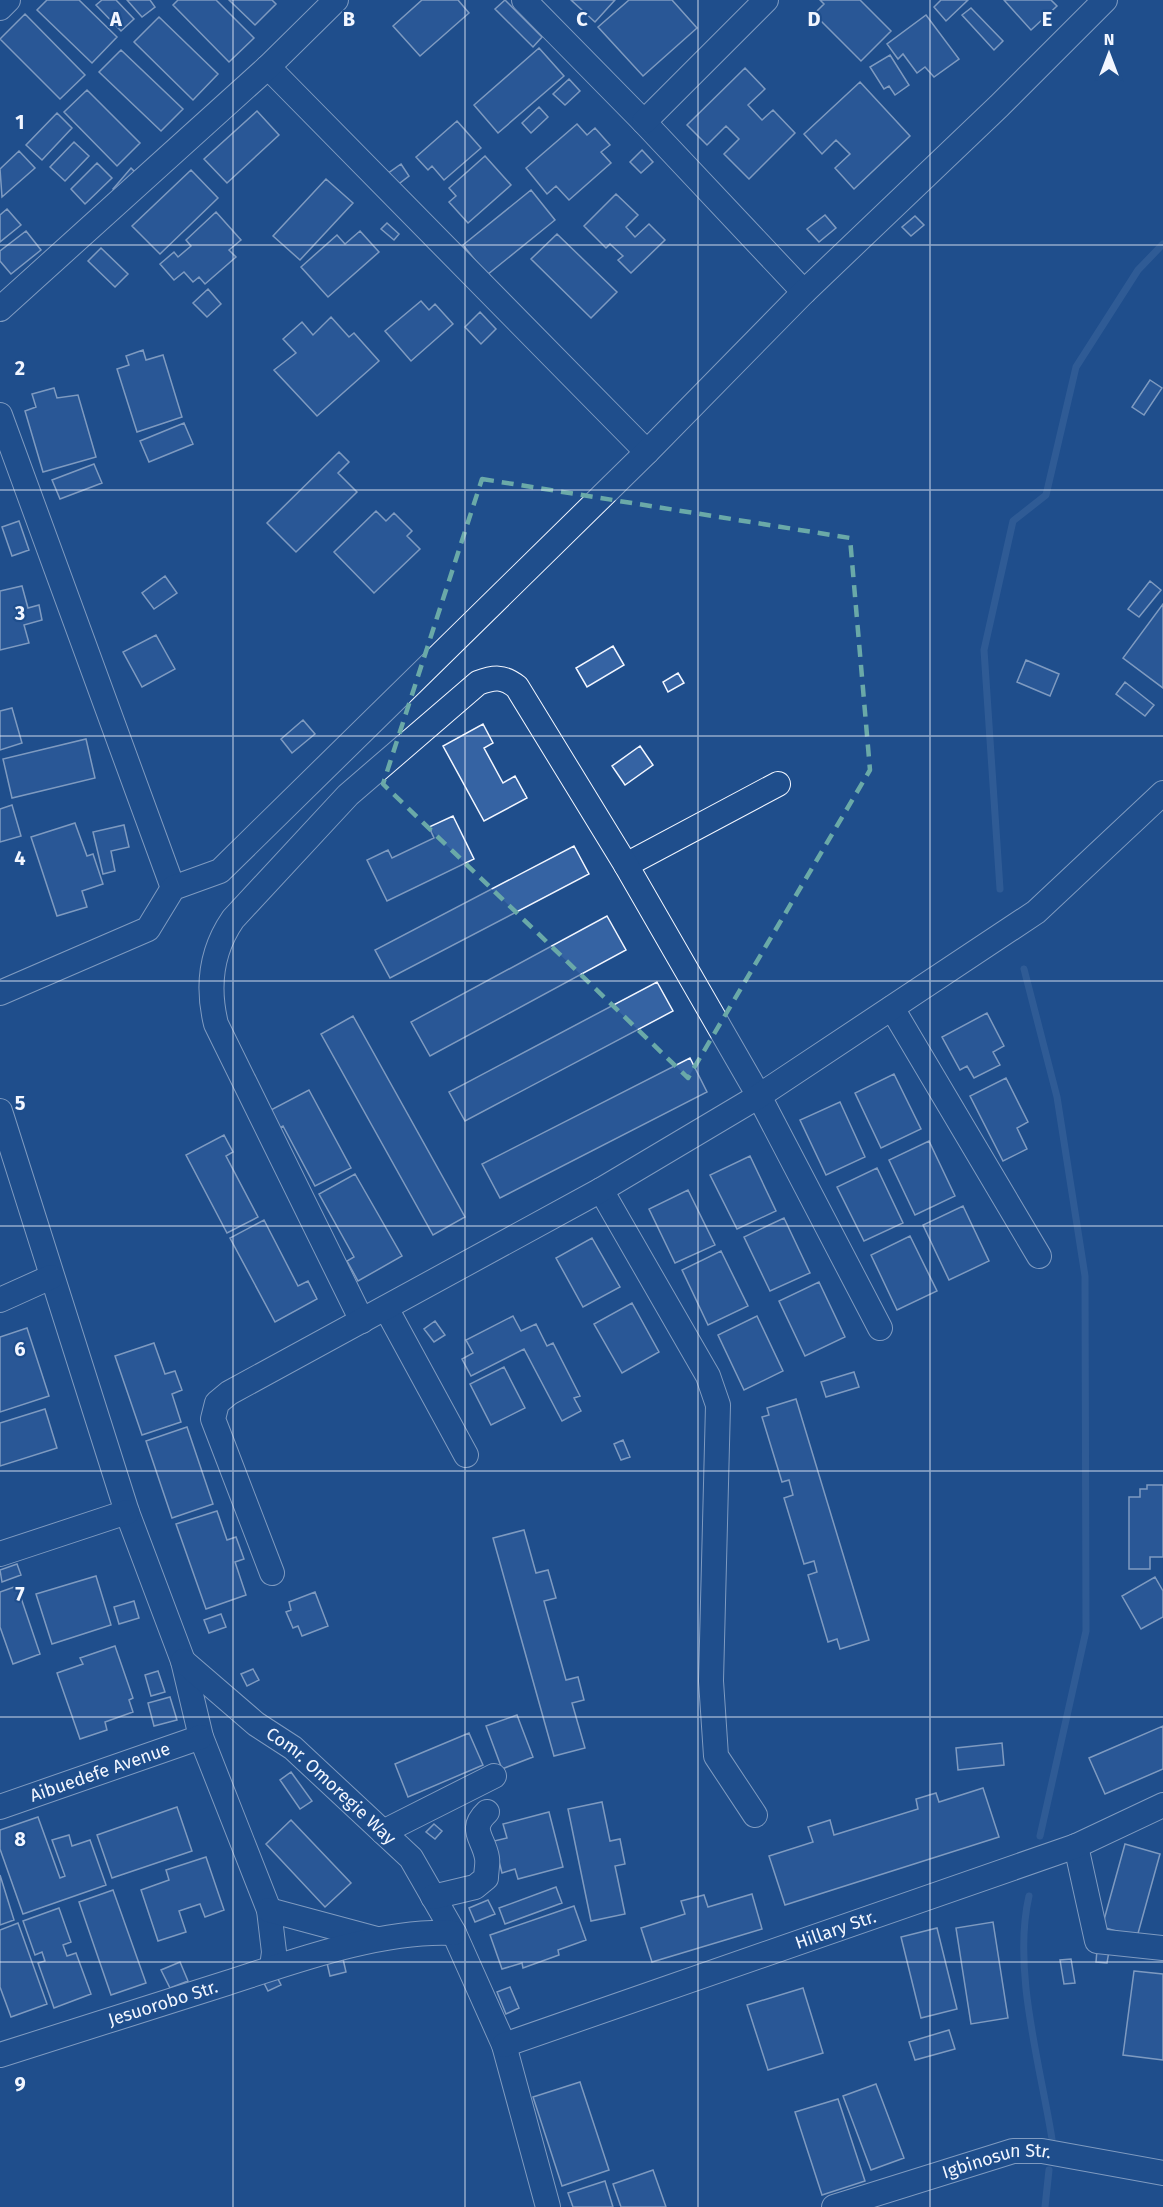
<svg xmlns="http://www.w3.org/2000/svg" width="1163" height="2207" viewBox="0 0 1163 2207" font-family="'Fira Sans',sans-serif">
<style>
.lines{fill:none;stroke-linecap:round;stroke-linejoin:round}
.stream{stroke:#446ba0;stroke-width:7}
.building{fill:#3563a3;stroke:#f2f6ff;stroke-width:1.5}
.minor-casing{stroke:#f2f6ff;stroke-width:26}
.minor{stroke:#1f4e8c;stroke-width:24}
.marked{fill:none;stroke:#6aa9a8;stroke-width:4.5;stroke-dasharray:12 8;stroke-linejoin:round}
.grid{fill:none;stroke:#f2f6ff;stroke-width:1.5;stroke-opacity:0.55}
.labels{text-anchor:middle;dominant-baseline:central;stroke-width:4.5;stroke-linejoin:round;paint-order:stroke}
.street-label{font-size:18px;fill:#f2f6ff;stroke:#1f4e8c}
.grid-label{font-size:20px;text-anchor:middle;font-weight:bold;fill:#f2f6ff;stroke:#1f4e8c;stroke-width:4.5;stroke-linejoin:round;paint-order:stroke}
</style>
<rect width="100%" height="100%" fill="#1f4e8c"/>
<g class="lines">
<path class="stream" d="M1000,889L984,650L1013,521L1046,495L1076,367L1138,270L1163,244
M1024,969L1057,1097L1085,1276L1086,1631L1040,1836
M1029,1896C1012,1969 1040,2064 1052,2139
M1045,2207L1049,2170"/>
</g>
<path class="building" d="M47,0H79L117,37L92,63L37,10Z
M102,0H116L134,19L121,31L96,5Z
M127,0H150L155,7L142,17Z
M178,0H216L254,38L229,62L173,5Z
M229,0H272L276,4L255,25Z
M422,0H458L469,13L420,56L393,26Z
M505,0L542,37L533,47L495,9Z
M571,0H615L595,22Z
M629,0H672L697,28L643,76L598,27Z
M820,0H860L891,31L861,61L814,14L824,4Z
M941,0H968L946,21L934,7Z
M1004,0H1051L1057,6L1031,30Z
M971,8L1003,41L994,50L962,15Z
M25,14L85,75L60,99L0,39Z
M926,15L959,59L934,77L925,67L917,73L903,54L898,59L887,44Z
M159,17L218,74L193,100L134,42Z
M539,48L564,76L498,133L474,105Z
M121,50L183,109L161,131L99,72Z
M890,55L909,85L895,95L889,86L884,89L870,67Z
M745,68L765,89L748,105L762,120L773,110L795,133L749,179L724,154L739,139L726,126L707,145L687,125Z
M569,79L580,91L565,105L553,94Z
M860,82L910,136L854,189L835,168L850,154L836,140L822,154L804,134Z
M87,90L140,143L117,166L64,112Z
M539,107L548,117L531,133L522,123Z
M257,111L279,135L227,183L204,159Z
M57,113L72,128L42,160L26,145Z
M457,121L481,148L444,180L432,166L428,170L416,157Z
M577,124L587,135L595,128L610,145L601,152L611,163L569,200L556,186L547,194L526,168Z
M74,142L89,156L65,181L50,167Z
M642,150L653,162L641,173L630,162Z
M19,151L35,168L2,197L0,169Z
M485,156L511,185L468,223L449,202L456,196L449,188Z
M97,163L112,178L85,204L71,189Z
M401,164L409,176L396,186L387,174Z
M131,168L138,175L120,195L113,189Z
M191,170L218,198L160,254L132,226Z
M326,179L353,203L300,260L273,236Z
M531,190L555,220L487,275L463,245Z
M616,194L638,215L626,227L635,237L649,224L665,240L631,273L618,260L623,256L610,244L606,248L584,226Z
M7,209L21,225L0,242V215Z
M216,212L241,240L229,250L236,257L205,284L199,277L193,282L184,272L174,280L160,264L174,252L178,257L191,246L186,240Z
M825,215L836,228L819,242L807,229Z
M915,216L924,225L911,236L902,227Z
M387,223L399,234L394,240L381,229Z
M26,231L41,250L11,274L0,261V251Z
M360,231L379,252L328,297L301,267L337,235L345,244Z
M557,234L617,292L591,318L531,259Z
M101,248L128,274L115,287L88,261Z
M208,289L221,304L207,317L193,303Z
M421,301L429,310L435,304L453,324L411,361L385,331Z
M480,312L496,329L481,344L465,327Z
M331,317L349,337L354,333L379,361L317,416L274,370L296,353L283,339L302,322L313,335Z
M143,350L146,360L163,355L182,417L137,432L117,369L129,365L126,356Z
M1150,380L1162,388L1144,415L1132,407Z
M54,388L57,398L78,395L96,457L43,472L25,411L36,407L32,394Z
M184,423L193,444L149,462L140,441Z
M339,452L349,462L338,473L357,492L296,552L267,523Z
M94,464L102,483L60,499L52,480Z
M376,511L386,521L394,513L412,531L407,536L420,549L374,593L334,552Z
M19,521L29,550L12,556L2,527Z
M165,576L177,593L154,609L142,593Z
M1150,581L1161,590L1139,617L1128,609Z
M22,586L28,608L39,605L42,620L24,625L29,643L0,650V591Z
M1163,604V688L1123,658Z
M156,635L175,669L142,687L123,652Z
M613,646L624,665L587,687L576,668Z
M1026,660L1059,674L1050,696L1017,682Z
M678,673L684,683L668,692L663,682Z
M1125,682L1154,705L1145,716L1116,694Z
M12,708L22,743L0,750V711Z
M303,720L315,734L292,753L281,739Z
M483,724L493,743L484,748L503,783L515,776L527,798L484,821L443,746Z
M86,739L95,778L12,798L3,759Z
M640,746L653,765L625,785L612,766Z
M12,805L21,836L0,842V809Z
M453,816L474,859L387,901L367,860L388,850L392,858L434,838L429,827Z
M75,823L87,856L93,854L103,884L82,891L87,907L57,916L31,837Z
M124,825L129,847L111,851L115,871L103,874L93,832Z
M574,846L589,874L390,978L375,950Z
M607,916L626,950L430,1056L411,1022Z
M657,982L673,1011L465,1121L449,1092Z
M987,1013L1004,1046L993,1052L1000,1065L974,1078L967,1066L960,1070L942,1037Z
M353,1016L465,1217L433,1235L321,1034Z
M690,1058L707,1092L500,1198L482,1164Z
M894,1074L921,1129L881,1148L855,1093Z
M1006,1078L1028,1122L1017,1128L1027,1149L1003,1161L970,1096Z
M309,1090L351,1168L315,1186L283,1126L276,1130L267,1112Z
M840,1102L865,1157L826,1175L800,1120Z
M224,1135L233,1152L226,1156L258,1217L227,1233L186,1155Z
M929,1141L955,1196L915,1215L889,1160Z
M750,1156L776,1211L737,1229L710,1175Z
M877,1168L903,1223L864,1241L837,1187Z
M355,1174L402,1256L358,1281L347,1261L354,1257L319,1194Z
M688,1190L715,1245L675,1263L649,1209Z
M963,1206L989,1261L949,1280L923,1225Z
M784,1218L810,1273L770,1291L744,1237Z
M264,1220L298,1286L308,1281L317,1299L275,1322L230,1238Z
M910,1236L937,1291L897,1310L871,1255Z
M592,1238L620,1287L583,1307L556,1258Z
M721,1251L748,1306L708,1325L682,1270Z
M819,1282L845,1337L805,1356L779,1301Z
M632,1303L659,1352L622,1373L594,1324Z
M513,1316L521,1331L536,1324L547,1346L553,1343L580,1396L574,1398L581,1411L562,1421L524,1349L471,1376L462,1359L473,1353L466,1340Z
M757,1316L783,1371L744,1390L718,1335Z
M435,1321L445,1335L434,1342L424,1329Z
M27,1328L49,1396L0,1412V1337Z
M154,1343L165,1374L175,1371L182,1390L172,1394L181,1422L142,1435L115,1356Z
M504,1367L525,1408L491,1425L470,1384Z
M854,1372L859,1387L826,1397L821,1382Z
M796,1399L869,1640L840,1649L837,1639L828,1642L808,1575L817,1572L814,1561L804,1564L784,1498L793,1495L789,1480L782,1482L762,1417L769,1415L767,1408Z
M45,1409L57,1448L0,1466V1423Z
M187,1427L213,1504L172,1518L146,1441Z
M623,1440L630,1457L621,1460L614,1444Z
M1147,1485H1163V1557H1150V1569H1129V1497H1140V1489H1147Z
M217,1511L227,1540L236,1537L244,1559L235,1562L246,1595L206,1609L176,1524Z
M524,1530L536,1573L548,1570L556,1598L544,1601L566,1680L578,1677L584,1700L572,1703L585,1748L554,1756L493,1538Z
M17,1564L21,1575L2,1582L0,1570Z
M96,1576L111,1625L52,1644L36,1594Z
M1155,1577L1163,1591V1617L1141,1629L1122,1596Z
M17,1586L40,1654L13,1664L0,1627V1592Z
M315,1592L328,1626L302,1636L298,1626L293,1628L286,1612L291,1610L289,1602Z
M134,1601L139,1618L119,1624L114,1607Z
M221,1614L226,1627L209,1633L204,1620Z
M115,1646L133,1698L129,1700L133,1712L105,1722L107,1730L80,1739L57,1673L83,1664L80,1658Z
M253,1669L259,1680L247,1686L241,1674Z
M158,1671L165,1692L151,1696L145,1675Z
M170,1697L177,1720L154,1726L148,1703Z
M517,1715L533,1757L502,1769L486,1726Z
M1163,1726V1769L1105,1794L1089,1758Z
M469,1733L483,1765L408,1797L395,1764Z
M1002,1743L1004,1765L958,1770L956,1748Z
M291,1772L312,1801L300,1809L280,1780Z
M983,1788L999,1837L785,1905L769,1856L813,1842L808,1827L830,1820L834,1835L918,1809L916,1799L936,1793L939,1802Z
M602,1802L610,1841L620,1839L625,1864L615,1866L625,1914L591,1921L568,1809Z
M177,1807L192,1851L112,1878L97,1835Z
M549,1812L563,1867L518,1879L515,1869L502,1873L494,1841L507,1838L503,1824Z
M38,1817L60,1878L65,1876L52,1840L69,1835L72,1846L90,1840L106,1885L23,1914L0,1849V1830Z
M291,1820L351,1883L325,1907L266,1844Z
M434,1824L442,1831L435,1839L426,1832Z
M1125,1844L1160,1854L1137,1937L1102,1927Z
M206,1857L224,1910L205,1917L200,1904L179,1911L186,1932L158,1941L141,1890L169,1880L166,1870Z
M0,1875L14,1920L0,1925Z
M556,1887L562,1903L505,1924L499,1908Z
M113,1890L146,1983L111,1995L79,1902Z
M752,1894L762,1929L652,1962L641,1928L685,1914L681,1901L704,1895L708,1907Z
M488,1900L495,1914L475,1922L469,1908Z
M574,1906L586,1940L558,1950L559,1955L523,1968L522,1963L502,1969L490,1935Z
M59,1908L71,1942L63,1945L67,1956L76,1953L91,1994L54,2008L38,1963L45,1961L42,1952L35,1955L23,1921Z
M993,1922L1008,2018L971,2024L956,1928Z
M18,1923L47,2004L11,2017L0,1987V1930Z
M937,1928L957,2009L921,2018L901,1937Z
M1097,1950L1109,1951L1107,1963L1096,1962Z
M343,1959L346,1972L330,1976L327,1963Z
M1071,1959L1075,1983L1064,1984L1060,1960Z
M180,1962L188,1981L170,1988L161,1970Z
M1134,1971L1163,1974V2060L1123,2055Z
M277,1977L281,1985L268,1991L264,1983Z
M510,1987L519,2008L506,2014L497,1992Z
M803,1988L823,2053L768,2070L747,2005Z
M949,2030L955,2049L915,2060L909,2042Z
M580,2082L609,2170L562,2186L533,2097Z
M876,2084L904,2158L871,2170L843,2096Z
M838,2099L865,2181L822,2195L795,2112Z
M653,2170L666,2207H621L613,2184Z
M605,2181L613,2207H573L568,2193Z"/>
<g class="lines">
<defs>
<g id="minor">
<path d="M524,0L644,122L804,292"/>
<path d="M0,8L8,0"/>
<path d="M268,67L647,452"/>
<path d="M644,122L766,0"/>
<path d="M0,309L268,67L336,0"/>
<path d="M0,415L173,888"/>
<path d="M626,865L778,784"/>
<path d="M0,993L148,929L173,888L220,871L647,452L804,292L999,106L1105,0"/>
<path d="M892,1008L1039,1256"/>
<path d="M0,1111L127,1512L183,1661L201,1737L269,1910L274,1952L272,1967"/>
<path d="M601,1190L708,1376L718,1405L711,1681L716,1756L755,1815"/>
<path d="M0,1300L51,1277"/>
<path d="M386,1308L466,1455"/>
<path d="M362,1321L216,1024C207,987 211,951 233,919L348,795L478,683C494,677 503,676 517,687L626,865L759,1096L880,1328"/>
<path d="M0,1554L127,1512"/>
<path d="M272,1573L213,1419L217,1403L229,1393L601,1190L759,1096L1036,912L1163,793"/>
<path id="s1" d="M183,1661L256,1724L293,1748L411,1858L454,1933L504,2045L548,2207"/>
<path id="s2" d="M0,1807L201,1737"/>
<path d="M383,1832L494,1776"/>
<path d="M1076,1846L1097,1941L1163,1948"/>
<path d="M433,1897L475,1887L486,1878C486,1872 488,1864 487,1858C484,1838 468,1830 487,1812"/>
<path d="M269,1910L377,1939"/>
<path id="s3" d="M504,2045L1076,1846L1163,1805"/>
<path id="s4" d="M0,2055C76,2031 151,2007 227,1983C295,1961 382,1929 454,1933"/>
<path id="s5" d="M834,2207L1013,2151H1042L1163,2173"/>
</g>
</defs>
<use href="#minor" class="minor-casing"/>
<use href="#minor" class="minor"/>
</g>
<path d="M0 0H1163V2207H0ZM482,479L850,538L870,770L688,1078L383,784Z" fill="#1f4e8c" fill-opacity=".55" fill-rule="evenodd"/>
<path class="marked" d="M482,479L850,538L870,770L688,1078L383,784Z"/>
<path class="grid" d="M233,0V2207M465,0V2207M698,0V2207M930,0V2207M0,245H1163M0,490H1163M0,736H1163M0,981H1163M0,1226H1163M0,1471H1163M0,1717H1163M0,1962H1163"/>
<g class="labels">
<g class="street-label">
<text stroke="none"><textPath href="#s2" startOffset="106">Aibuedefe Avenue</textPath></text>
<text stroke="none"><textPath href="#s1" startOffset="194">Comr. Omoregie Way</textPath></text>
<text stroke="none"><textPath href="#s3" startOffset="351">Hillary Str.</textPath></text>
<text stroke="none"><textPath href="#s4" startOffset="171">Jesuorobo Str.</textPath></text>
<text stroke="none"><textPath href="#s5" startOffset="170">Igbinosun Str.</textPath></text>
</g>
</g>
<g class="grid-label">
<text x="116" y="26">A</text>
<text x="349" y="26">B</text>
<text x="582" y="26">C</text>
<text x="814" y="26">D</text>
<text x="1047" y="26">E</text>
<text x="20" y="129">1</text>
<text x="20" y="375">2</text>
<text x="20" y="620">3</text>
<text x="20" y="865">4</text>
<text x="20" y="1110">5</text>
<text x="20" y="1356">6</text>
<text x="20" y="1601">7</text>
<text x="20" y="1846">8</text>
<text x="20" y="2091">9</text>
</g>
<g transform="translate(1109 54)" stroke="#1f4e8c" stroke-width="4.5" paint-order="stroke">
<path d="M0-4.5L10 22L0 15L-10 22Z" fill="#f2f6ff"/>
<text y="-9" font-size="16" font-weight="bold" text-anchor="middle" fill="#f2f6ff">N</text>
</g>
</svg>
